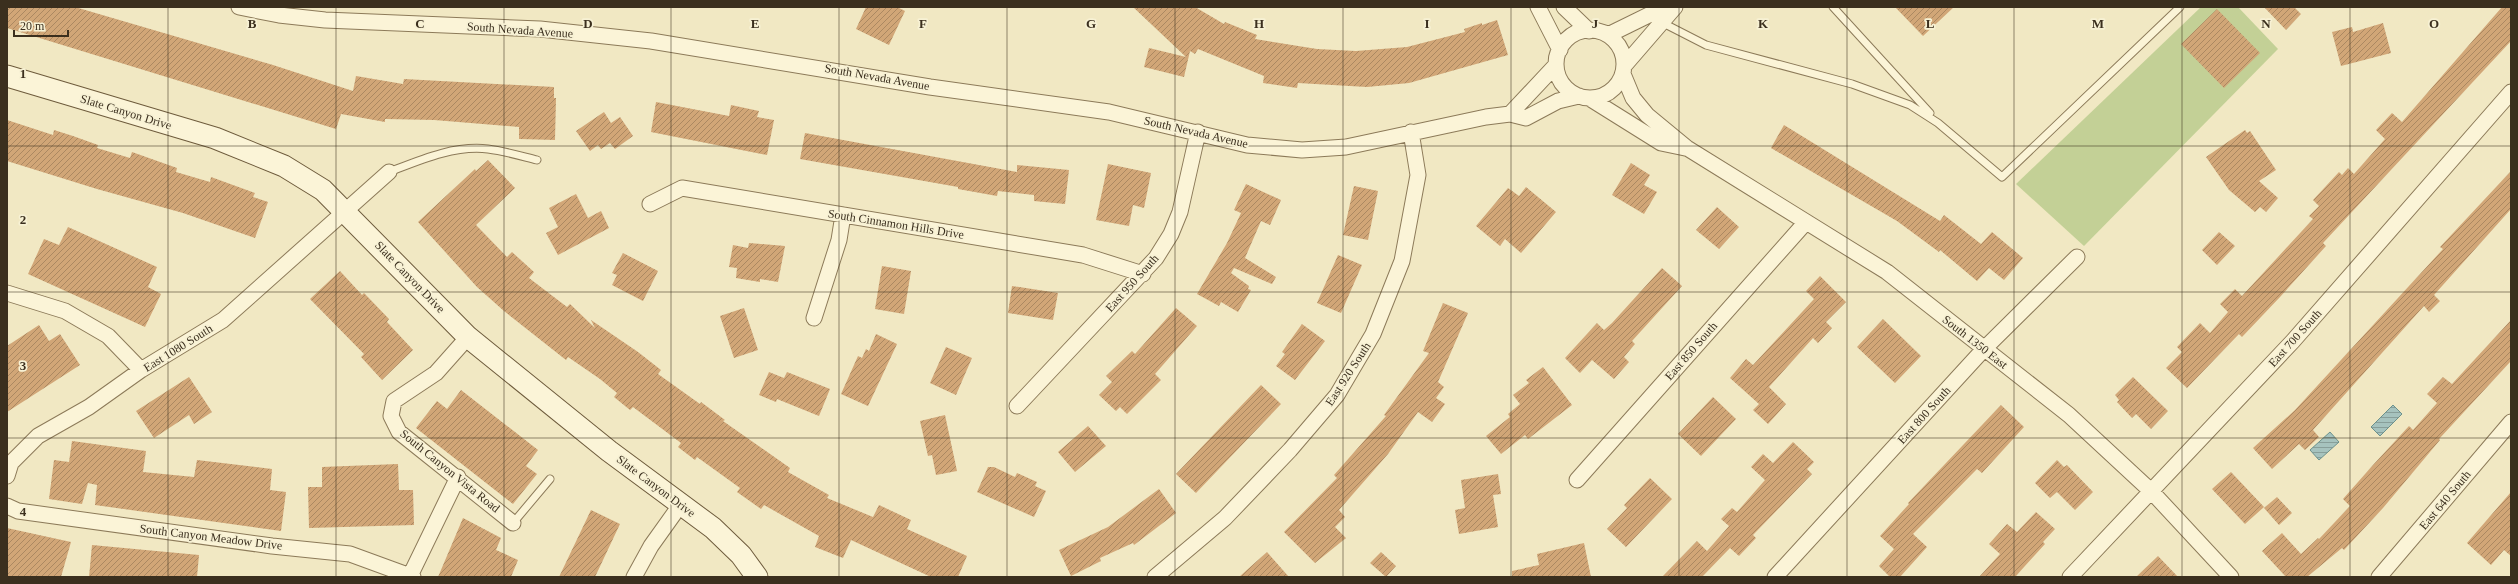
<svg xmlns="http://www.w3.org/2000/svg" width="2518" height="584" viewBox="0 0 2518 584" font-family="Georgia,serif">
<style>
.park{fill:#c3d096}
.water{fill:url(#water-rules);stroke:#6c928d}
.building{fill:url(#building-hatch)}
.lines{fill:none;stroke-linecap:round;stroke-linejoin:round}
.lane-casing{stroke:#8c7a59;stroke-width:9}
.street-casing{stroke:#8c7a59;stroke-width:17}
.secondary-casing{stroke:#6e5b3c;stroke-width:23}
.lane{stroke:#fbf4d7;stroke-width:7}
.street{stroke:#fbf4d7;stroke-width:15}
.secondary{stroke:#fbf4d7;stroke-width:21}
.grid{fill:none;stroke:#3b2f1e;stroke-width:1;stroke-opacity:0.55}
.labels{text-anchor:middle;dominant-baseline:central;stroke-width:3.5;stroke-linejoin:round;paint-order:stroke}
.street-label{font-size:12px;fill:#3b2f1e;stroke:#f7f1d4}
.grid-label{font-size:13px;text-anchor:middle;font-weight:bold;fill:#3b2f1e;stroke:#f7f1d4;stroke-width:3.5;stroke-linejoin:round;paint-order:stroke}
</style>
<defs>
<pattern id="water-rules" width="6" height="5" patternUnits="userSpaceOnUse"><rect width="6" height="5" fill="#a6c3be"/><path d="M0 2.5h6" fill="none" stroke="#889f9a"/></pattern>
<pattern id="building-hatch" width="6" height="6" patternUnits="userSpaceOnUse"><rect width="6" height="6" fill="#d1a677"/><path d="M-1 1l2-2M0 6l6-6M5 7l2-2" fill="none" stroke="#ab8861"/></pattern>
</defs>
<rect width="100%" height="100%" fill="#f1e8c3"/>
<path class="park" d="M2201,7H2238L2278,49L2084,246L2016,184Z"/>
<path class="water" d="M2393,405L2402,414L2380,436L2371,427Z
M2330,432L2339,442L2319,460L2310,450Z"/>
<path class="building" d="M7,7H75L273,65L353,91L356,76L403,84L404,79L554,87V98H556L555,140L519,139V127L434,120L385,119V122L341,114L336,129L7,28Z
M866,7H897L905,11L889,45L856,29Z
M1133,7H1195L1224,24L1225,22L1257,35L1255,39L1317,49L1356,51L1407,47L1465,32L1464,29L1482,23V25L1497,20L1508,55L1409,83L1367,87L1298,83L1297,88L1263,83L1264,76L1198,49L1195,54L1190,51L1184,77L1144,67L1149,48L1186,57Z
M1895,7H1954L1923,36Z
M2264,7H2294L2301,14L2286,30Z
M2502,7H2511V41L2323,243L2326,246L2280,297L2242,337L2239,334L2187,388L2166,368L2182,352L2177,347L2200,323L2210,333L2228,312L2220,304L2235,289L2242,296L2313,219L2309,216L2319,206L2313,200L2339,172L2342,175L2348,168L2354,174L2385,139L2376,130L2392,113L2402,122Z
M2217,9L2260,53L2224,88L2181,44Z
M2383,23L2391,53L2341,66L2332,32L2352,27L2353,32Z
M656,102L729,116L731,105L759,111L757,117L774,120L767,155L651,132Z
M604,112L611,123L620,117L633,136L615,149L610,143L601,149L598,145L590,151L576,131Z
M7,120L53,135L54,130L73,136L98,145L97,148L130,158L132,152L177,168L176,172L210,182L211,177L255,193L253,197L268,202L255,238L183,213L97,189L7,161Z
M1784,125L1940,221L1944,215L1981,244L1992,232L2023,258L2004,280L1989,268L1977,281L1940,250L1939,252L1897,221L1771,148Z
M2245,130L2247,133L2250,131L2276,170L2259,181L2278,198L2266,212L2260,207L2255,212L2229,190L2206,157Z
M805,133L1017,172V165L1069,170L1065,204L1034,201V195L998,191L997,196L958,189V187L800,159Z
M488,160L515,188L476,225L507,257L512,252L534,272L529,278L567,307L570,304L595,328L591,320L638,352L661,370L658,374L700,404L701,402L725,420L723,421L790,468L788,472L829,495L827,498L873,517L879,505L911,520L907,529L967,556L958,577H931L851,540L843,558L815,547L819,536L764,505L761,509L737,492L740,488L697,457L695,460L678,447L681,443L633,407L630,410L614,397L617,393L600,379L568,357L566,360L504,311L477,287L418,222L475,169L476,171Z
M1631,163L1650,175L1644,185L1657,192L1644,214L1612,195Z
M1108,164L1151,173L1144,208L1133,205L1129,226L1096,220Z
M2511,171V209L2434,295L2440,301L2429,312L2424,306L2313,430L2319,437L2305,450L2299,444L2272,469L2253,448L2295,410L2443,249L2440,247Z
M1246,184L1281,200L1270,225L1261,221L1245,258L1276,277L1272,284L1234,268L1231,273L1249,286L1248,289L1251,290L1238,312L1221,302L1219,306L1197,294L1227,243L1241,213L1234,210Z
M1354,186L1378,191L1368,240L1343,235Z
M1526,187L1556,212L1521,253L1505,239L1500,246L1476,226L1508,188L1519,196Z
M576,194L588,218L601,211L609,228L558,255L546,233L558,227L549,208Z
M1717,207L1739,227L1719,249L1696,230Z
M68,227L157,267L148,287L161,294L145,327L28,274L44,239L59,245Z
M2219,232L2235,246L2217,265L2202,250Z
M749,243L785,246L778,282L760,279V282L736,278L737,268L729,267L733,245L748,248Z
M623,253L658,271L643,301L612,285L617,275L612,273Z
M1338,255L1362,265L1341,313L1317,303Z
M882,266L911,271L904,314L875,309Z
M1662,268L1682,286L1632,341L1635,344L1624,357L1629,362L1614,379L1592,360L1580,373L1565,358L1597,323L1604,330L1612,323Z
M340,271L362,295L364,293L389,319L387,322L413,350L382,380L361,357L364,354L310,299Z
M1820,276L1846,302L1826,322L1832,328L1818,343L1813,338L1769,387L1786,404L1768,424L1753,410L1759,404L1730,378L1746,359L1753,365L1814,299L1806,291Z
M1012,286L1058,293L1053,320L1008,313Z
M1443,303L1468,313L1438,382L1444,387L1436,398L1445,404L1432,422L1418,412L1388,454L1339,510L1345,517L1335,527L1346,538L1315,563L1284,532L1337,478L1334,475L1386,416L1384,415L1429,353L1423,351Z
M744,308L758,350L734,358L720,316Z
M1176,308L1197,326L1155,374L1161,380L1127,414L1120,407L1116,411L1099,395L1112,382L1106,376L1132,351L1135,354Z
M1883,319L1921,356L1895,383L1857,347Z
M2511,320V361L2439,439L2440,440L2383,508L2344,550L2342,548L2307,577H2286L2262,551L2282,533L2301,554L2318,538L2319,539L2350,506L2343,499L2373,465L2409,426L2413,430L2437,403L2427,394L2443,377L2452,384Z
M1302,324L1325,341L1295,380L1276,366L1285,354L1282,352Z
M39,325L49,341L60,334L80,365L7,412V346Z
M876,334L897,344L868,406L841,394L858,356L862,358L866,349L869,351Z
M946,347L972,358L956,395L930,383Z
M1543,367L1572,405L1528,439L1525,435L1501,454L1486,436L1510,417L1508,414L1520,404L1513,395L1529,383L1526,380Z
M769,372L784,378L787,372L830,389L819,416L777,399L776,402L759,395Z
M189,377L212,412L194,424L189,415L154,438L136,411Z
M2133,377L2168,411L2151,429L2136,414L2132,418L2117,402L2119,400L2115,395Z
M1261,385L1281,404L1196,493L1176,474Z
M461,390L538,450L526,466L537,474L513,504L416,428L437,401L447,409Z
M1713,397L1736,419L1701,456L1678,434Z
M2001,405L2024,427L1982,473L1977,469L1913,534L1927,547L1900,577H1890L1879,566L1894,549L1880,536L1909,504L1908,503Z
M945,415L957,471L936,475L932,455L928,456L920,421Z
M1088,426L1106,446L1075,472L1058,452Z
M72,441L146,451L143,472L194,477L197,460L272,469L270,490L286,492L281,531L95,505L97,485L88,483L82,504L49,499L54,460L69,462Z
M1793,442L1814,462L1807,469L1812,474L1753,535L1756,538L1739,556L1730,548L1702,577H1662L1697,541L1707,551L1729,526L1721,519L1732,508L1737,512L1765,480L1751,467L1763,454L1773,463Z
M2057,460L2064,467L2067,465L2093,492L2075,510L2057,492L2050,498L2035,483Z
M398,464L399,490H413L414,525L309,528L308,487H322V467Z
M988,467H994L1015,477L1017,473L1037,482L1035,486L1046,491L1034,517L977,492Z
M2231,472L2264,507L2245,524L2212,489Z
M1498,474L1501,494L1493,495L1498,527L1459,534L1455,510L1465,508L1461,480Z
M1650,478L1672,499L1626,547L1607,529L1627,508L1624,505Z
M1159,489L1176,513L1134,545L1133,543L1100,558L1101,561L1071,576L1059,550L1108,527Z
M2511,492V556L2504,550L2491,565L2467,543Z
M2277,497L2292,513L2279,525L2264,508Z
M591,510L620,524L595,577H559Z
M2036,512L2055,529L2043,542L2045,544L2015,577H1979L2000,554L1989,544L2007,524L2017,532Z
M463,518L501,538L496,550L518,560L511,577H438Z
M7,528L71,542L61,577H7Z
M1584,543L1591,577H1512V571L1539,565L1537,554Z
M92,545L199,555L197,577H89Z
M1267,552L1289,577H1239Z
M1381,552L1396,566L1386,577L1370,563Z
M2158,556L2178,577H2136Z"/>
<g class="lines">
<defs>
<path id="lane" d="M1833,7L1930,113
M1663,23L1706,45L1852,84L1910,105L1938,123L2002,177L2180,7
M389,172C420,160 454,145 488,149C504,151 521,156 537,160
M513,523L550,479"/>
<path id="street" d="M239,7L279,15L325,20L540,29L651,41L930,87L1109,112L1247,145L1302,150L1346,147L1486,117L1510,114L1526,118L1558,101L1579,96
M1538,7L1560,50
M1564,7L1589,31
M1556 64a34 34 0 1 1 68 0a34 34 0 1 1-68 0Z
M1608,35L1665,7
M1624,66L1675,7
M1623,74L1633,98L1647,115L1687,148L1887,272L2069,415L2152,492L2231,577
M1589,98L1661,143L1685,148
M1510,114L1556,65
M650,204L682,188L1083,255L1143,274
M7,293L65,311L108,336L141,370
M814,318L839,240L843,215
M468,337L436,373L394,401L391,416L399,432L513,523
M1017,406L1156,258L1171,234L1180,212L1198,132
M7,476L11,463L38,436L89,407L141,370L223,320L389,172
M1577,480L1806,222
M7,506L18,511L272,546L350,554L413,577
M410,576L458,477
M634,577L651,546L681,504
M1155,577L1225,518L1290,450L1337,395L1373,334L1402,261L1418,175L1411,132
M1775,577L1984,349L2077,257
M2070,577L2293,341L2511,92
M2379,577L2511,422"/>
<path id="secondary" d="M7,76L215,138L284,166L323,190L468,337L609,451L713,528L741,555L757,577"/>
</defs>
<use href="#lane" class="lane-casing"/>
<use href="#street" class="street-casing"/>
<use href="#secondary" class="secondary-casing"/>
<use href="#lane" class="lane"/>
<use href="#street" class="street"/>
<use href="#secondary" class="secondary"/>
</g>
<path class="grid" d="M168,7V577M336,7V577M504,7V577M671,7V577M839,7V577M1007,7V577M1175,7V577M1343,7V577M1511,7V577M1679,7V577M1847,7V577M2014,7V577M2182,7V577M2350,7V577M7,146H2511M7,292H2511M7,438H2511"/>
<g class="labels">
<g class="street-label">
<text transform="translate(520 30) rotate(4)">South Nevada Avenue</text>
<text transform="translate(877 77) rotate(10)">South Nevada Avenue</text>
<text transform="translate(126 112) rotate(17)">Slate Canyon Drive</text>
<text transform="translate(1196 132) rotate(13)">South Nevada Avenue</text>
<text transform="translate(896 224) rotate(9)">South Cinnamon Hills Drive</text>
<text transform="translate(410 277) rotate(46)">Slate Canyon Drive</text>
<text transform="translate(1132 283) rotate(-48)">East 950 South</text>
<text transform="translate(2295 338) rotate(-48)">East 700 South</text>
<text transform="translate(1975 342) rotate(38)">South 1350 East</text>
<text transform="translate(178 348) rotate(-32)">East 1080 South</text>
<text transform="translate(1691 351) rotate(-49)">East 850 South</text>
<text transform="translate(1348 374) rotate(-57)">East 920 South</text>
<text transform="translate(1924 415) rotate(-48)">East 800 South</text>
<text transform="translate(450 471) rotate(39)">South Canyon Vista Road</text>
<text transform="translate(656 486) rotate(37)">Slate Canyon Drive</text>
<text transform="translate(2445 500) rotate(-50)">East 640 South</text>
<text transform="translate(211 537) rotate(7)">South Canyon Meadow Drive</text>
</g>
</g>
<g class="grid-label">
<text x="252" y="28">B</text>
<text x="420" y="28">C</text>
<text x="588" y="28">D</text>
<text x="755" y="28">E</text>
<text x="923" y="28">F</text>
<text x="1091" y="28">G</text>
<text x="1259" y="28">H</text>
<text x="1427" y="28">I</text>
<text x="1595" y="28">J</text>
<text x="1763" y="28">K</text>
<text x="1930" y="28">L</text>
<text x="2098" y="28">M</text>
<text x="2266" y="28">N</text>
<text x="2434" y="28">O</text>
<text x="23" y="78">1</text>
<text x="23" y="224">2</text>
<text x="23" y="370">3</text>
<text x="23" y="516">4</text>
</g>
<rect width="2518" height="584" fill="none" stroke="#3b2f1e" stroke-width="16"/>
<path d="M14 30v6h54v-6" fill="none" stroke="#3b2f1e" stroke-width="2"/>
<text x="20" y="30" font-size="12" fill="#3b2f1e" stroke="#f7f1d4" stroke-width="3" paint-order="stroke">20 m</text>
</svg>
